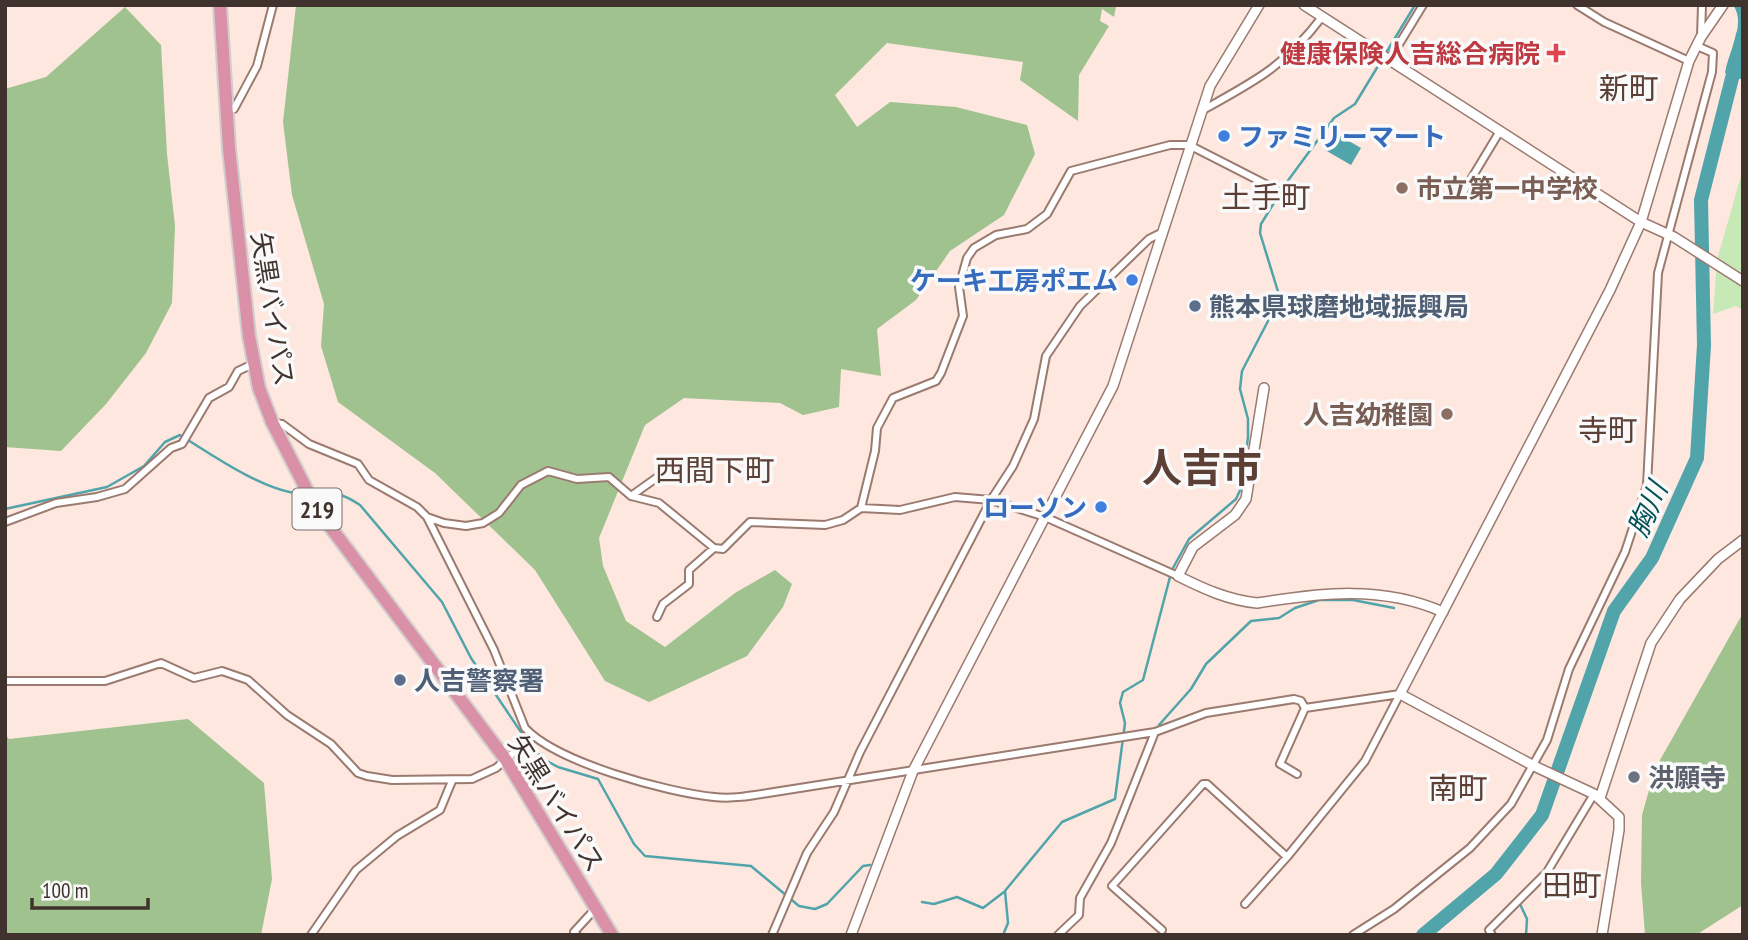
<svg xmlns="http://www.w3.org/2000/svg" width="1748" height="940" viewBox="0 0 1748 940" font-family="'PT Sans Narrow','Noto Sans JP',sans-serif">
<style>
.green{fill:#c6e9b6}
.forest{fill:#9fc28e}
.water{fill:#52a4ab}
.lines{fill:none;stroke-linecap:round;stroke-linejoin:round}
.stream{stroke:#52a4ab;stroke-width:2.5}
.river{stroke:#52a4ab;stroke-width:14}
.street-casing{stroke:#9b7a6f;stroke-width:10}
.secondary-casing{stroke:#9b7a6f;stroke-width:12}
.highway-casing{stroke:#d1cecd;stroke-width:16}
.street{stroke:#fff;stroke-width:6}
.secondary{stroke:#fff;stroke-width:9}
.highway{stroke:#da91a7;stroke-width:12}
.health-dot{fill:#e0444e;stroke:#f9f9f9;stroke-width:2.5}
.shop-dot{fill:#3f7fe0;stroke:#f9f9f9;stroke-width:2.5}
.education-dot{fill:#8d6e63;stroke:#f9f9f9;stroke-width:2.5}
.service-dot{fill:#5c6f8a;stroke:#f9f9f9;stroke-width:2.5}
.worship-dot{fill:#6b7280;stroke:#f9f9f9;stroke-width:2.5}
.labels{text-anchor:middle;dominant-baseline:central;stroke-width:7;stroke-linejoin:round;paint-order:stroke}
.shield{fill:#f9f9f9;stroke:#786e6a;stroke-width:2}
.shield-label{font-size:24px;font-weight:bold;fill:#40322d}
.health-label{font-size:26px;font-weight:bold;fill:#be3a42;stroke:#f9f9f9;text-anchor:end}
.shop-label{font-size:26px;font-weight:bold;fill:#366cbe;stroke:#f9f9f9;text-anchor:end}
.education-label{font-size:26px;font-weight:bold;fill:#785e54;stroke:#f9f9f9;text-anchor:start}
.service-label{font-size:26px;font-weight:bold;fill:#4e5e75;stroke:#f9f9f9;text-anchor:start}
.street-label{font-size:26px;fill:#40322d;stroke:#f9f9f9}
.worship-label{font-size:26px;font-weight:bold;fill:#5b616d;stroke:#f9f9f9;text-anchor:start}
.water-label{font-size:28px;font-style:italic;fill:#045257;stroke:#f9f9f9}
.quarter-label{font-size:30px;fill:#5c3f35;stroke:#f9f9f9}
.town-label{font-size:40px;font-weight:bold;fill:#5c3f35;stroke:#f9f9f9}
</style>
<rect width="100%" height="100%" fill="#fde7df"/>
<path class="green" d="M1743,169V310L1736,306L1713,314L1717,260Z"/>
<path class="forest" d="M296,5H1114L1116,7L1114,17L1102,9L1100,21L1109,26L1079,75L1078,121L1020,80L1023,62L887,43L835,95L857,127L890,102L956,107L1027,125L1035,154L1004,215L950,251L916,300L877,329L881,376L841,369L839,407L803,415L780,403L684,398L645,425L599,538L603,566L626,621L665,647L735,593L775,570L792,584L783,607L747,656L649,702L605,681L535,570L435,473L338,402L321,346L324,304L292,195L283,122Z
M125,7L161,45L167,154L175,226L172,303L146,353L106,404L61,451L5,447V89L46,77Z
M1743,613V905L1696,935H1645L1641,883L1642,815L1655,769Z
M188,719L264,783L272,879L261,935H5V734L9,739Z"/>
<path class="water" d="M1733,5H1743V80L1725,73C1728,52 1747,24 1733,5Z
M1335,133L1361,148L1351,165L1325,150Z"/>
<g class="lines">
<path class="stream" d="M1281,190L1334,118L1355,104L1415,5
M312,494C332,491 344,494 360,505L442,602L471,658L531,747L545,760L558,767L598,779L634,844L645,856L751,866L799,906L815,909L827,904L863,866L870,865
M5,509L107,487L144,466L165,442L180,435C212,455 265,492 302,494
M1173,568L1189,539L1236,499L1242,486L1248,437V419L1240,389L1242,371L1280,298L1260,233L1261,224L1280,193
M1159,725L1191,689L1206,664L1251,621L1279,618L1295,608L1319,600H1353L1394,608
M922,902L934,904L957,897L983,908L1004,892L1062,822L1115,799L1125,723L1120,703L1123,692L1143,680L1170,577
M1520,904L1527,919L1526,935
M1003,935L1008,923L1005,891"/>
<path class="river" d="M1423,935L1496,874L1542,815L1614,611L1652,558L1697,458L1704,345L1701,200L1743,35"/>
<defs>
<path id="street" d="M1577,5L1604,22L1689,61
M1701,37L1702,5
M1390,59L1423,5
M234,109L257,66L273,5
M1201,111C1255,81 1284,67 1322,17
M1462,194L1500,131
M274,423L282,424L309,444L358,464L369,480L417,507L427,517L444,523L466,526L483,523L499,513L521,485L548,471L577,479L609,477L631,496L659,476
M631,496L659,503L714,548
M861,508L875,451L877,428L893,398L936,381L941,373L963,316L959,287L967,258L974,248L996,235L1027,229L1047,214L1071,171L1170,145H1189L1291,197
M427,517L494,650L525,728C558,763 666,792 714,797C732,799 750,796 768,793L1155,732L1206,713L1294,699L1301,701L1305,708L1280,764L1297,774
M5,522L56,503L97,497L125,489L171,448L182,444L209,398L229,387L238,371L253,364
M657,617L663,604L689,584V570L714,548L723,549L750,522L825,525L843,520L861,508L900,510L955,497L991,500L1045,517L1178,576
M5,681H105L161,663L194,678L222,671L248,680L287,715L331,744L358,773L367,776L392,780L472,779L496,768L533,736
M1305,708L1400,694
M1245,904L1287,857
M1162,930L1112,886L1203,784H1207L1287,857L1365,761L1400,694
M311,935L356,870L397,836L440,810L452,781
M577,935L574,932L596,908
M772,935L807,853L834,812L860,752L991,500L1013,466L1034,419L1046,356L1080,306L1149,239L1161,233
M1058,935L1079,915L1080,898L1111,843L1155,732
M1353,935L1394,909L1470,848L1511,804L1547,740L1569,669L1625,552L1647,485L1658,273L1712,72L1713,53L1697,46
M1492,935L1489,930L1547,872L1594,794"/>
<path id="secondary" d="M1304,5L1641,222L1674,237L1743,281
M1264,388L1246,499L1235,515L1193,547L1178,576C1204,589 1228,600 1257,603C1321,593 1382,585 1443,612
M1600,798L1651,643L1680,599L1718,559L1743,540
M851,935L913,771L1113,386L1210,86L1259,5
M1602,935L1619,830V817L1594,794L1534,766L1400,694L1610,290L1641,222L1689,61L1701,37L1723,5"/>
<path id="highway" d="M220,5L229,148L249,336L259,388L272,422L316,508L506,760L612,935"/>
</defs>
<use href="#street" class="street-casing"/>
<use href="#secondary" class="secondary-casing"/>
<use href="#highway" class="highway-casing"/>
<use href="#street" class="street"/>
<use href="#secondary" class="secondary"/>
<use href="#highway" class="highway"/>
</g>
<path class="health-dot" d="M1552.5 42.5h7v7h7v7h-7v7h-7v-7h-7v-7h7z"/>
<g class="shop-dot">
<circle cx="1224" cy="136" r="7"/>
<circle cx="1132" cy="280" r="7"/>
<circle cx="1101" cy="507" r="7"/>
</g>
<g class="education-dot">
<circle cx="1402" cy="188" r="7"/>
<circle cx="1447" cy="414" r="7"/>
</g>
<g class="service-dot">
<circle cx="1195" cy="306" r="7"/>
<circle cx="400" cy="680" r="7"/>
</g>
<circle class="worship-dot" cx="1634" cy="777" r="7"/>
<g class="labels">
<rect class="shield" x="292.5" y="488.5" width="49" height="41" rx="5"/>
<g class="shield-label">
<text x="317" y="509">219</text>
</g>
<g class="health-label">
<text x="1540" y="53">健康保険人吉総合病院</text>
</g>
<g class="shop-label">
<text x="1238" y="136" text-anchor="start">ファミリーマート</text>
<text x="1118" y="280">ケーキ工房ポエム</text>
<text x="1087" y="507">ローソン</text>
</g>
<g class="education-label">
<text x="1416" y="188">市立第一中学校</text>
<text x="1433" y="414" text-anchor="end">人吉幼稚園</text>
</g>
<g class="service-label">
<text x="1209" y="306">熊本県球磨地域振興局</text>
<text x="414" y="680">人吉警察署</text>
</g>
<g class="street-label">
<text transform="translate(273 309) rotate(81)">矢黒バイパス</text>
<text transform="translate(557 803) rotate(58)">矢黒バイパス</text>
</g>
<g class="worship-label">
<text x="1648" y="777">洪願寺</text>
</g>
<g class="water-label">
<text transform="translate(1647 509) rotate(-66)">胸川</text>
</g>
<g class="quarter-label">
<text x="1629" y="87">新町</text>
<text x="1266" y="196">土手町</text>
<text x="1608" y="429">寺町</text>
<text x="715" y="469">西間下町</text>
<text x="1458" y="787">南町</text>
<text x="1572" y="884">田町</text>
</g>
<g class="town-label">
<text x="1202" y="467">人吉市</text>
</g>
</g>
<rect width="1748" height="940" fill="none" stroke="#40322d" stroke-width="14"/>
<path d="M32 898v10h116v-10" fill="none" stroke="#40322d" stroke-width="3.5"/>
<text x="42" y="898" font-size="21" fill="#40322d" stroke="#f9f9f9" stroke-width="5" paint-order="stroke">100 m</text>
</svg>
